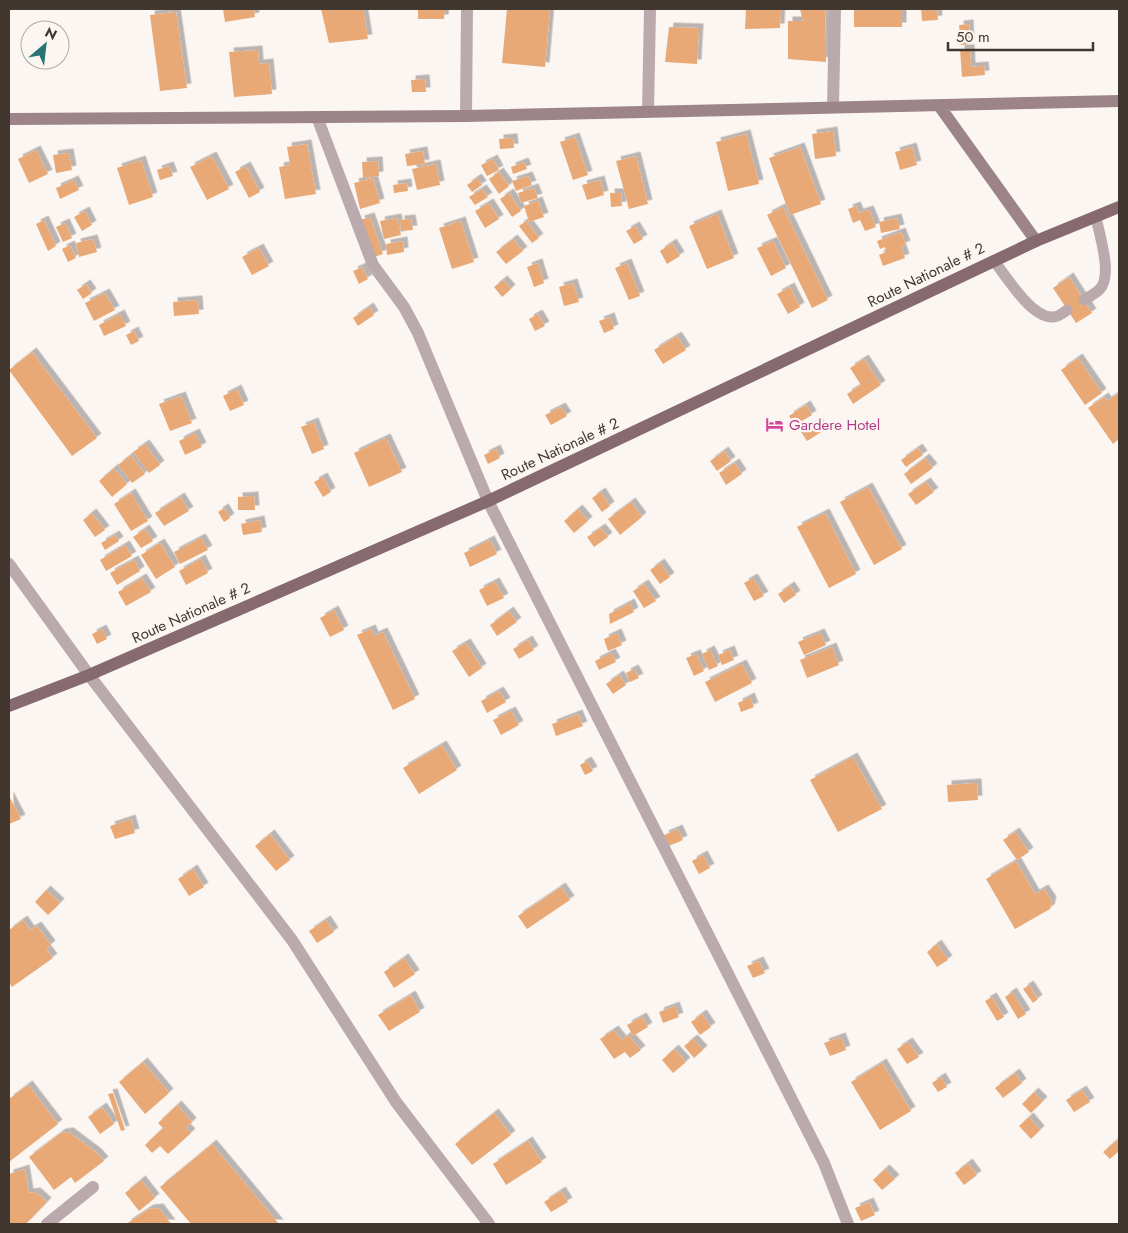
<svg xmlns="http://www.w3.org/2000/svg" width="1128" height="1233" viewBox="0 0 1128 1233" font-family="Jost,sans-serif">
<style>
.building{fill:#e9a976;filter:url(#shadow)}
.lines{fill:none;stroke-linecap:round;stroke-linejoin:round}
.service{stroke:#bbaaad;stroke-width:11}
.minor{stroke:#bbaaad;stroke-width:12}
.secondary{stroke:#9c8489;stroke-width:12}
.primary{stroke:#866a6f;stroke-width:12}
.labels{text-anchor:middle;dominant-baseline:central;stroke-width:4.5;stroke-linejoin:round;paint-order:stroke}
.street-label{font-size:15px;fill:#42372e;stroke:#fcf6f2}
.hotel-label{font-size:15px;fill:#b23c85;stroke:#fcf6f2;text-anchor:start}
</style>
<defs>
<filter id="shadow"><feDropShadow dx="4.5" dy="-4.5" stdDeviation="0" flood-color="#0004"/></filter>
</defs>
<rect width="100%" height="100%" fill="#fcf6f2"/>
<path class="building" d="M223,9H254L255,17L225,22Z
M321,9H363L368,39L329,43Z
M418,9H445L444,19H418Z
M507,9H550L545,67L502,63Z
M746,9H781L780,28L745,29Z
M800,9H825L826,62L788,59V21H803Z
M854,9H902V27H854Z
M921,9H937L938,20L922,21Z
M176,12L187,88L160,91L150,15Z
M969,24L970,44L961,45L959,25Z
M669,27L699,28L697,64L665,62Z
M960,49H970L971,67L984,66L985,75L962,77Z
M258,50L259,64L269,63L272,94L234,97L229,52Z
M425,79L426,92H412L411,80Z
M833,131L836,156L815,159L812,134Z
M746,134L759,184L728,191L716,142Z
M575,137L588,175L573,180L560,142Z
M513,138L514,148L500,149L499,139Z
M307,144L316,194L285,199L279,167L290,165L287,147Z
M800,147L821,204L790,215L769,158Z
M912,147L917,165L900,170L895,152Z
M36,150L48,174L29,183L18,159Z
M423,151L425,164L407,166L405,154Z
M69,153L72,170L56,173L53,155Z
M212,156L229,189L207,200L190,167Z
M636,156L648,204L629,209L616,161Z
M493,159L499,170L487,176L481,165Z
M141,160L153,197L129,205L117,168Z
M378,161L379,176L363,178L362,162Z
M524,162L527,169L513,174L511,167Z
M436,164L440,185L417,190L412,169Z
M169,166L173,176L160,180L157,170Z
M246,166L260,192L249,198L235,172Z
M499,172L509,186L499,194L489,179Z
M528,176L532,185L516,191L512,181Z
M373,178L380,203L360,209L354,183Z
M477,178L482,185L472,192L467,185Z
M74,180L79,190L60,199L56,188Z
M600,180L604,195L587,200L582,185Z
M407,183L408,191L394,193L393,185Z
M534,188L538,198L521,203L518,193Z
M482,189L488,197L475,205L469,197Z
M509,193L521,211L512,217L500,199Z
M610,193H621L622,206L611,207Z
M538,201L544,217L529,222L524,206Z
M489,203L499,219L485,228L475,211Z
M856,206L859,213L869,210L876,227L865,231L860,220L853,223L848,209Z
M783,207L828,300L812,308L767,215Z
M85,211L92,225L82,231L74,217Z
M717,214L734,258L707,269L689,226Z
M370,217L383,254L374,257L360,220Z
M397,218L401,235L384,239L380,221Z
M897,218L900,229L881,233L879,222Z
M411,219L413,230L401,231L400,220Z
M44,220L56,246L48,251L36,224Z
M461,221L474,262L452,269L439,228Z
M526,221L539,238L532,243L519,226Z
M65,223L72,238L63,242L56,227Z
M635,226L643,239L634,244L626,231Z
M901,232L906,245L901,247L905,258L883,266L879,255L886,252L885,247L880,249L877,241Z
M93,239L97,252L79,257L76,243Z
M513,239L523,251L506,264L496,252Z
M403,241L404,252L387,255L386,244Z
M773,241L786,268L771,276L757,248Z
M672,243L680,256L667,264L660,251Z
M70,245L76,258L68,262L62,249Z
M259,248L269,266L252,275L242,257Z
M538,263L544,283L534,287L527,267Z
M627,263L640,296L629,300L615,268Z
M362,267L368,279L359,284L353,271Z
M1069,277L1092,313L1076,323L1053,288Z
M503,280L511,289L502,297L494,287Z
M573,283L579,302L564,306L559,287Z
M86,284L92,293L83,299L77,290Z
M790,287L800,307L788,314L777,294Z
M105,293L115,310L94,321L85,303Z
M198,300L199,314L174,316L173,302Z
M369,307L374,315L358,326L353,318Z
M120,314L126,326L104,336L99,325Z
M538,314L545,326L535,331L529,319Z
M610,317L614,329L604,333L599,321Z
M134,331L139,341L131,345L126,335Z
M677,336L686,350L663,364L654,350Z
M32,352L97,438L72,456L9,370Z
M1078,358L1102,393L1085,405L1061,370Z
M864,359L881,385L853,404L847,394L861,385L850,368Z
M237,389L244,405L230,411L223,396Z
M1119,393V439L1113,444L1088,408L1104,397L1107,401Z
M181,396L192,423L170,431L159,404Z
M806,405L812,415L795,425L789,416Z
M561,407L567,416L551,425L545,415Z
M314,422L324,449L312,454L301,427Z
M817,422L823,431L807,441L801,432Z
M195,433L202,447L185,455L179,441Z
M386,438L402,472L369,487L354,453Z
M145,444L160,465L149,473L133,452Z
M918,448L923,455L906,467L901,460Z
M496,449L500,458L488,464L484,455Z
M724,451L731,461L717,471L710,461Z
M131,455L145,474L132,483L118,465Z
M925,458L933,468L911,484L904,474Z
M735,463L742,474L726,485L719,473Z
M114,468L127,484L112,497L99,481Z
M323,477L331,492L323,497L314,482Z
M926,482L934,492L916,505L908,494Z
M868,487L902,549L874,565L840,502Z
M601,492L610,506L602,512L592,498Z
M131,493L148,521L131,531L114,504Z
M254,496L255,510H238V497Z
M180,497L189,511L164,526L155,513Z
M631,502L642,517L620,535L608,519Z
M224,508L230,518L224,522L218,512Z
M578,509L588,521L574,533L564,521Z
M92,513L105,530L95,537L83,520Z
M825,513L856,574L829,588L797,527Z
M260,520L262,532L243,535L241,524Z
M601,528L608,537L594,547L587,537Z
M145,529L153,541L141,548L133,537Z
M115,535L119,541L105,550L101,543Z
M201,538L208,550L180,564L174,552Z
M490,540L497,554L470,567L464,553Z
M160,543L175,567L156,579L141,555Z
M125,545L132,556L106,571L100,560Z
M201,559L208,573L186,585L179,571Z
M134,560L140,571L117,585L110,573Z
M660,563L670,577L660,584L650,570Z
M142,578L151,592L126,606L118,592Z
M753,578L764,596L754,601L744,583Z
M495,582L504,598L487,606L479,590Z
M644,584L656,601L644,608L633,591Z
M790,586L796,595L784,603L778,594Z
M630,603L634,612L610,624L609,614Z
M334,610L344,630L330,637L320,618Z
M509,611L517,622L497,636L490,625Z
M102,629L107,639L97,644L92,634Z
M371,629L374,636L383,632L415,699L393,710L357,635Z
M617,633L622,645L608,651L604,639Z
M820,633L826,645L804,655L798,642Z
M528,640L534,650L519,659L513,649Z
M466,643L482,668L469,677L452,651Z
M832,647L839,665L807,678L800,660Z
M710,650L718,666L709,670L702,654Z
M730,650L734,660L722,665L718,655Z
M611,653L616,662L599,670L595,661Z
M696,654L704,671L694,676L686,658Z
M742,664L752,683L715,702L705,682Z
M634,669L639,678L630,682L626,673Z
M619,675L626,685L613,694L606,684Z
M499,691L506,702L487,713L481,701Z
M750,697L754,707L741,712L738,703Z
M511,711L519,725L501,735L493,720Z
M578,714L583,726L556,736L552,724Z
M442,745L457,770L419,794L403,768Z
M853,757L882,809L838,832L810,780Z
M587,761L593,771L585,775L580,765Z
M977,783L978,800L948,802L947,785Z
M9,796L21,819L9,824Z
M131,819L135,833L115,839L110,826Z
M678,829L683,840L669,846L664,835Z
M1015,832L1029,852L1017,860L1003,840Z
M270,834L290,860L276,871L255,846Z
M703,855L710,868L699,874L692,861Z
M1016,861L1035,894L1044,889L1052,901L1050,909L1015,929L986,879Z
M193,869L204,887L189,896L178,879Z
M561,887L570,900L527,929L518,916Z
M46,890L60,903L48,915L35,902Z
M23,920L30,930L37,926L51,945L46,949L53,958L12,987L9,982V930Z
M326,920L334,932L317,943L309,931Z
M937,944L948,960L937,967L927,952Z
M404,958L415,974L394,988L384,972Z
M759,961L765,973L753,978L747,966Z
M1029,985L1038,999L1033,1003L1023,989Z
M1012,992L1026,1014L1018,1019L1005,997Z
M411,995L420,1012L389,1031L378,1015Z
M992,997L1004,1017L997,1021L985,1001Z
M675,1006L679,1017L663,1023L659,1012Z
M702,1014L711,1027L700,1035L691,1022Z
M642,1017L648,1027L633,1036L627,1025Z
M614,1030L622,1040L628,1035L641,1050L630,1058L625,1052L614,1059L600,1039Z
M841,1037L846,1050L830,1056L824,1043Z
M693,1039L703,1050L694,1058L684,1046Z
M908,1042L919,1057L907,1064L897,1049Z
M674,1049L686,1062L673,1073L662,1060Z
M143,1062L169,1093L145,1114L119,1082Z
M882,1063L911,1111L880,1130L851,1082Z
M1015,1073L1022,1083L1003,1098L995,1088Z
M941,1077L947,1087L938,1092L932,1083Z
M28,1085L58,1124L9,1162V1099Z
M1082,1090L1090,1102L1074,1112L1066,1100Z
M1034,1092L1043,1101L1031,1113L1022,1104Z
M113,1093L125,1130L121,1131L108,1094Z
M177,1105L192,1122L186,1128L191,1133L168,1154L160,1146L152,1153L145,1145L163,1128L158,1123Z
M102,1107L114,1124L100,1134L88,1117Z
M494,1113L511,1135L472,1165L455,1144Z
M1029,1117L1040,1130L1031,1139L1019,1126Z
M69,1132L97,1153L104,1161L75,1183L71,1177L54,1190L29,1157L61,1133Z
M1117,1140L1119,1151L1110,1159L1103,1152Z
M528,1141L542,1162L506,1185L493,1164Z
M212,1144L279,1224H191L160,1187Z
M968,1163L977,1175L964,1185L955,1173Z
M25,1169L29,1193L36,1192L47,1202L26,1224H9V1174Z
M885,1169L895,1179L882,1190L873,1180Z
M141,1180L155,1198L139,1211L125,1193Z
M561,1191L568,1202L551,1212L544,1202Z
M869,1202L875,1215L861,1221L855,1208Z
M159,1208L171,1224H126L149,1209Z"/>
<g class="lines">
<path class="service" d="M994,261C1007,277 1031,318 1053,317C1058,317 1063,313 1067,310
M1084,300C1089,297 1096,293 1100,289C1113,275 1099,234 1096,217"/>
<path class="minor" d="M833,106L835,9
M648,111L650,9
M466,116L467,9
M317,117L373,265L404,307L418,333L488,501L824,1163L848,1224
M9,564L89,675L292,940L396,1102L489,1224
M47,1224L93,1187"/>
<path class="secondary" d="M940,107L1036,241
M9,119L466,116L1119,101"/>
<path class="primary" d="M9,706L89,675L488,501L1036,241L1119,207"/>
</g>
<defs>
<symbol id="hotel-bare" viewBox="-9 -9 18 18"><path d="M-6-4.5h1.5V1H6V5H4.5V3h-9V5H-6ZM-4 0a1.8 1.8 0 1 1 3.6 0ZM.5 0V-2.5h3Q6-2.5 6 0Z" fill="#d1479c" stroke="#fcf6f2" stroke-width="2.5" paint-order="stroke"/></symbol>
</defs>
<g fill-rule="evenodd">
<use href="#hotel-bare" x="762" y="412" width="25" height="25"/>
</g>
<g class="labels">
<g class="street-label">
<text transform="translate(926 275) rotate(-26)">Route Nationale # 2</text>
<text transform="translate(560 449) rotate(-25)">Route Nationale # 2</text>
<text transform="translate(191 613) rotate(-24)">Route Nationale # 2</text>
</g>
<g class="hotel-label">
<text x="789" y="425">Gardere Hotel</text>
</g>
</g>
<rect width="1128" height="1233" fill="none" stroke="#42372e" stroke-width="20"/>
<g transform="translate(45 45) rotate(28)"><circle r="24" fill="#fcf6f2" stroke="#b2aaa4"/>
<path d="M0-4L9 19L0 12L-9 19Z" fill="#297374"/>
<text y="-8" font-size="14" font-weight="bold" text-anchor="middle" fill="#42372e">N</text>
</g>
<path d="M948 42v8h145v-8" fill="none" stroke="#42372e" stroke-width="2.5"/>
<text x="956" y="42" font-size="15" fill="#42372e" stroke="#fcf6f2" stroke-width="4" paint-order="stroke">50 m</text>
</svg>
